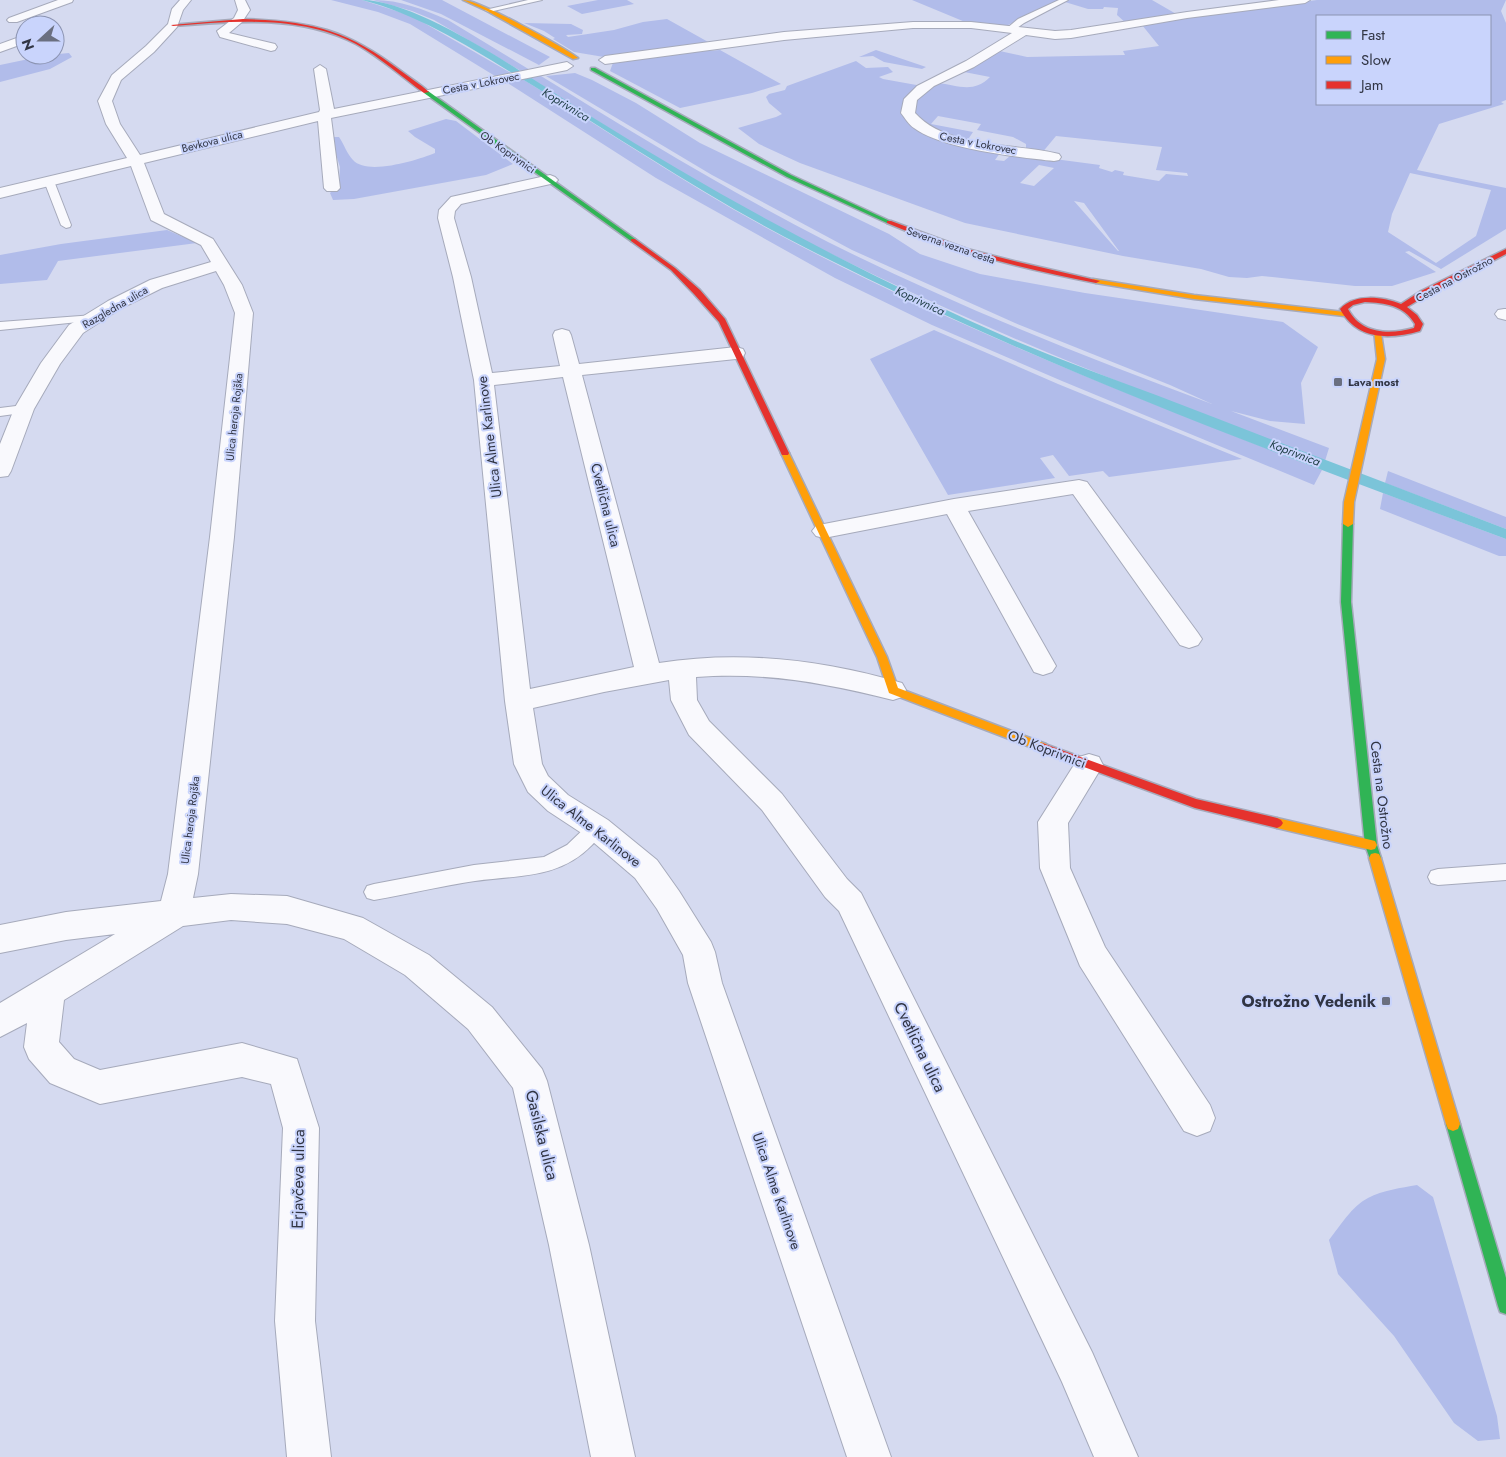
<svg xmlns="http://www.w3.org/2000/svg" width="1506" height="1457" viewBox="0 0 1506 1457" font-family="Jost,sans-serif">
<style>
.green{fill:#b1bcea;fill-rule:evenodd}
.water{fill:#7bc4d9}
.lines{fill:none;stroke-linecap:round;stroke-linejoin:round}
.lane-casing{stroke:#a6aabb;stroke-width:2}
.street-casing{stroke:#a6aabb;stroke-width:2}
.fast-casing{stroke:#a6aabb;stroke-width:3}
.slow-casing{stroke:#a6aabb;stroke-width:3}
.jam-casing{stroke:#a6aabb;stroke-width:3}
.lane{fill:#f9f9fd;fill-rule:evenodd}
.street{fill:#f9f9fd;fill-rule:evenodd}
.fast{fill:#30b455;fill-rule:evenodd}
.slow{fill:#ff9f0a;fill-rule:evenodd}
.jam{fill:#e5322d;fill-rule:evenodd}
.poi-dot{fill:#6a6f80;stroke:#c9d4fc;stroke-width:2}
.labels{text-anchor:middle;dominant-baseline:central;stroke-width:4;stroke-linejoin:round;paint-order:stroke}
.far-street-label{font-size:11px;fill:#313544;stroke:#c9d4fc}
.far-poi-label{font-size:11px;font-weight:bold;fill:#313544;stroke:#c9d4fc;text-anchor:start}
.far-water-label{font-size:12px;font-style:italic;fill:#1c3b42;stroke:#c9d4fc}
.street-label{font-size:14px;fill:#313544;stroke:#c9d4fc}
.near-poi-label{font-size:16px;font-weight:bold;fill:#313544;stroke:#c9d4fc;text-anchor:end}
.near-street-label{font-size:16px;fill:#313544;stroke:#c9d4fc}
</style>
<rect width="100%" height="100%" fill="#d5daf0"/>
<path class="green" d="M331,0H362L412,16L511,73L495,76L410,24L378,12Z
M373,0C401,0 422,9 448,20L530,70L521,71L434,20L412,11Z
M401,0H442L550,57L539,65L441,14Z
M598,0H627L634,4L582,14L567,6Z
M912,0H1060L1006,26L970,24Z
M1069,0H1152L1178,15L1127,24L1117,15L1118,8L1104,7L1103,9H1088L1065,2Z
M1317,0H1506L1501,11L1506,23V100L1501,102L1504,104L1439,124L1417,170L1506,188V229L1441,269L1409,251L1405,252L1436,272L1392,286H1355L1262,276L1247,278L1229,277L1201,269L1123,256L965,223L800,163L759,144L738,128L776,117L782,114L769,103L766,97L769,94L785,90L787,86L856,61L866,68L888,67L893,72L879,77L883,79L922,86C918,90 913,93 910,97C908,100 907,104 907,108C906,139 974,145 996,150L1000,153L995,160L1004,161L1010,156L1024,155L1100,165L1099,168L1112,172L1115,170L1124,172L1123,175L1159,181L1166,174L1188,176L1187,173L1156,170L1162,147L1056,136L1041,154L1026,149V144L1013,137L977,130L981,124L938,116L931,124L973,132L967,141C944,135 913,132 914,102L920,94L937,83C958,85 973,94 990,77L959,71L995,50L1027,57L1125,55L1123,51L1159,46L1142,25L1188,17ZM1317,16H1490V104H1317ZM1039,165L1054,168L1034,186L1020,183ZM1410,173L1491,190L1476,236L1436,263L1388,232L1392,214ZM1074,201L1084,203L1119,251H1118Z
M667,19L710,43L610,58L574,52L553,39L555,38L544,31L524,23L571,24L583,30L582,34L566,35L568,37L614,30L643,22Z
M703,49L708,51L720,50L781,84L752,93L680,108L610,71L614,60Z
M876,50L926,67L922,69L884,62L873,56L859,57Z
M69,53L72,57L50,69L0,82V65L48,55Z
M536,73C632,132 728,191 828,242C952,304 1082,356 1212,404L1170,385L1015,323L852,250L712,175L546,76L575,73L592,80L636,103L700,143L889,234L920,254L980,274L1085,293L1283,322L1318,347L1301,383L1305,424L1270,421L1231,411L1329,448L1325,461C1147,396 972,325 803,240C707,192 617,133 526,76Z
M519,77C610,132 698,193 793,242C963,331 1143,400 1322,470L1314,485L1062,381L932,325L835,278L656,178L503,80Z
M446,119L456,121L513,164L486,175L354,199L333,200L330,193L339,185L340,167L334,148V137H339C344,144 347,154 353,160C367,176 418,160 435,153V149L415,137L408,131Z
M167,230L197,243L58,261L47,280L0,284V255L61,244Z
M934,330L1058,384L1242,459L1109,477L1103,471L1069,476L1053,455L1040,458L1055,478L948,495L870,359Z
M1388,471L1506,517V529L1385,483Z
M1383,493L1506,539V556H1499L1380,509Z
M1417,1185L1433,1197L1497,1416L1500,1439L1478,1441L1454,1423L1394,1336L1338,1274L1329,1240C1340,1226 1352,1206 1368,1198C1383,1190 1401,1188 1417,1185Z"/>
<path class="water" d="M362,0C422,0 539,84 592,117C728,202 866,276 1013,340C1060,360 1108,377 1156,395C1272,440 1389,484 1506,529V539C1269,451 1031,363 806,248C711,200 623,140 532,85C477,52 424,16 362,0Z"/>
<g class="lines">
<defs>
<path id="lane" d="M528,0H542L489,12L485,10Z
M1059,0H1068L1024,23L1013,31L1006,29L1018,19Z
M49,178L54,181L71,225L70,227L66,228L61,225L44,181Z
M94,315L98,316L100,318L98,320L0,330V322Z
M24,405L29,406L30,409L29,412L0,416V408Z
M597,820L604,823L606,828C603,835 597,840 592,845C559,879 519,875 475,881C441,886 408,894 374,900L367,898L364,892L367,886L374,884L474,865L544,857L567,845L590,823Z
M1506,864V880L1438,885L1431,883L1428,877L1431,871L1438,869Z"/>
<path id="street" d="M58,0H73L72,2L17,22H9L7,20L9,18Z
M180,0H191L183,10L177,27L154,52L121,80L112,101L120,124L140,155L319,112L320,110L314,69L320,65L326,69L334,109L567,62L573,66L567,70L331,118L340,188L337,191H327L324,188L318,121L144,163L164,214L213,239L242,285L253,313L234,537L198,874L193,898L231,894L287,896L363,918L429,955L492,1007L542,1069L547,1081L589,1245L635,1457H591L549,1245L513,1088L468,1029L405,975L344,939L287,924L231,920L183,926L64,1000L59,1042L74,1059L100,1070L242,1043L297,1059L319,1128L315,1321L331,1457H287L275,1321L283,1128L271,1084L242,1077L100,1104L50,1083L29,1059L24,1047L27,1023L0,1037V1003L115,934L66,940L0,953V925L66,912L161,901L168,874L210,537L235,313L224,285L216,271L162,288L120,309L83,333L60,364L34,409L11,471L8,476L0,477V444L14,409L41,363L69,325L108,301L150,280L211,262L201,245L151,220L131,166L0,198V188L127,158L106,124L98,101L112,75L146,46L168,24L172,9Z
M235,0H245L250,10L242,22L229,33L275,44L277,47L275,50L271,51L220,37L217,31L234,18L238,10Z
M1279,0H1310L1305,3L1187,18L1071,38L1055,39L1026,35L974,67L934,86L917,100L915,113C947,149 1016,143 1059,154L1061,157L1059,160L1054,161C1018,157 942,149 914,128C909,125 905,118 901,113L904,99L917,86L966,61L1012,33L971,28H913L784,40L605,64L599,60L605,56L784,32L913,22H971L1055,31L1071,30L1187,12Z
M25,35V43L0,52V44Z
M550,175L555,177L558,180L555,183L461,204L455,211L454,218L471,277L492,373L560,366L553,335L555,331L562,329L569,331L571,335L579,364L736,347L743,349L745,353L743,357L736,359L582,375L659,663C741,650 824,660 902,683L906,690L902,697L893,700C824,683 767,672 696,677L697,700L709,721L782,794L847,879L861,893L1092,1352L1138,1457H1094L1062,1382L839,911L825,897L762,810L689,735L671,700L669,680L604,692L533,708L542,764L548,776L568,795L608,820L657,860L679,891L711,942L715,952L722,983L891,1457H847L688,983L683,955L657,909L635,878L586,836L548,811L528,792L514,764L505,701L474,380L453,277L438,218L439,210L451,197ZM563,377L634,667L530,689L494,385Z
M1504,309H1506V320L1498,318L1495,314L1498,310Z
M1079,480L1087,482L1198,633L1202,639L1198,645L1189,648L1180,645L1073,494L968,511L1056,666L1052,672L1043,675L1034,672L947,514L824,538L816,536L812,531L816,526L824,524L954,499Z
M1089,754L1099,757L1103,765L1068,823L1070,868L1105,947L1210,1105L1215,1118L1210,1131L1197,1136L1184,1131L1080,966L1040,868L1038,822L1079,757Z"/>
<path id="fast" d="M591,68H595L791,175L892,222L887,223L787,177L591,70Z
M424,91H428L635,239V241H631L424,93Z
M1348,521L1353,524L1351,602L1377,845L1381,858L1379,862L1375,863L1371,862L1365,845L1341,602L1343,524Z
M1453,1117L1458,1119L1460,1124L1506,1278V1314L1500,1312L1498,1306L1446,1124L1448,1119Z"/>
<path id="slow" d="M463,0C479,0 562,46 578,58L573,59L487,11Z
M1093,279L1194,295L1344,312L1348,314L1344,316L1194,299L1096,283L1092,281Z
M1374,331L1381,333L1385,359L1354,502L1353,524L1348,527L1343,524L1344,502L1377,359Z
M785,450L789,453L887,657L898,688L1046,744L1048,747L1046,750H1038L889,693L877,657L781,453Z
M1277,818L1371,840L1375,841L1377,845L1375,849L1371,850L1277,828L1273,826L1271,823L1273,820Z
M1375,853L1379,854L1381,858L1460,1124L1458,1129L1453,1131L1448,1129L1446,1124L1369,858L1371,854Z"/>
<path id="jam" d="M243,19C311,21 346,29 401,71C410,78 420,84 429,92L424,93C402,77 381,58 356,44C300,15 234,21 173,26L171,25Z
M887,221H891L967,249L1018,262L1100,281L1096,283C1024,269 954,252 887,223Z
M631,239H635L675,268L700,290L725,319L789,453L788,455H782L781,453L719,322L694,294L671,270L631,241Z
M1506,249V254L1427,295L1407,307L1417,315L1423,324L1420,331C1389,340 1357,340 1340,309C1355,293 1383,297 1401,304L1421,291ZM1365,302C1385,303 1404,305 1415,324L1414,328C1389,335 1361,334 1348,309L1353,305Z
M1042,743L1196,799L1277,818L1281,820L1283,823L1281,826L1277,828L1195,808L1038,750L1036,747L1038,744Z"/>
</defs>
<use href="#lane" class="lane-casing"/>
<use href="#street" class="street-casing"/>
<use href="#fast" class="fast-casing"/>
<use href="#slow" class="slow-casing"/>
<use href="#jam" class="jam-casing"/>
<use href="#lane" class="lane"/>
<use href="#street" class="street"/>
<use href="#fast" class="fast"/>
<use href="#slow" class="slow"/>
<use href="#jam" class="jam"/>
</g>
<g class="poi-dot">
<rect x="1333" y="377" width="10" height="10" rx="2.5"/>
<rect x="1381" y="996" width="10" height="10" rx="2.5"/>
</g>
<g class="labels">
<g class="far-street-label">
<text transform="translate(481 83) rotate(-11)">Cesta v Lokrovec</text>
<text transform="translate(212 141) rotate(-14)">Bevkova ulica</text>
<text transform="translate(978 143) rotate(11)">Cesta v Lokrovec</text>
<text transform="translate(508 152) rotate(35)">Ob Koprivnici</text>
<text transform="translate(951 245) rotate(19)">Severna vezna cesta</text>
<text transform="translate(1454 279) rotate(-28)">Cesta na Ostrožno</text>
<text transform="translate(115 307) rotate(-30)">Razgledna ulica</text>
<text transform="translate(234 417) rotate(-84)">Ulica heroja Rojška</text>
<text transform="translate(190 820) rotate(-83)">Ulica heroja Rojška</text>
</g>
<g class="far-poi-label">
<text x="1348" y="382">Lava most</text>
</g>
<g class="far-water-label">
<text transform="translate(566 105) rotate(31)">Koprivnica</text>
<text transform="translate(920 301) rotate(25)">Koprivnica</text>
<text transform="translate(1295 453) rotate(21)">Koprivnica</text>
</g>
<g class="street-label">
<text transform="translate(489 437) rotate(-97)">Ulica Alme Karlinove</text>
<text transform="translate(606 505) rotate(76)">Cvetlična ulica</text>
<text transform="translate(1047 749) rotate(21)">Ob Koprivnici</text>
<text transform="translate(1382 795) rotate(83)">Cesta na Ostrožno</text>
<text transform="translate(591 826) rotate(38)">Ulica Alme Karlinove</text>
<text transform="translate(777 1191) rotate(71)">Ulica Alme Karlinove</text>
</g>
<g class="near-poi-label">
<text x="1376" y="1001">Ostrožno Vedenik</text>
</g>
<g class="near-street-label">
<text transform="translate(920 1047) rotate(64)">Cvetlična ulica</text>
<text transform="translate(542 1135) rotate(76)">Gasilska ulica</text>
<text transform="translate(298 1179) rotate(-89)">Erjavčeva ulica</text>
</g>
</g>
<rect x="1316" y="15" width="175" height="90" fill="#c9d4fc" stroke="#8c94b2"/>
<rect x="1326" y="31" width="25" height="8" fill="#30b455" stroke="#8c94b2"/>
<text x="1361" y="40" font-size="15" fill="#313544">Fast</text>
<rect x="1326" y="56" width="25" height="8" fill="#ff9f0a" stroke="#8c94b2"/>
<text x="1361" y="65" font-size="15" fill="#313544">Slow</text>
<rect x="1326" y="81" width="25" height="8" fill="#e5322d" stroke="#8c94b2"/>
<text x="1361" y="90" font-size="15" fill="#313544">Jam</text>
<g transform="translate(40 40) rotate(249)"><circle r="24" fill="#c9d4fc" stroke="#8c94b2"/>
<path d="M0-4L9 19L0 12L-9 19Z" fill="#6a6f80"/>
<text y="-8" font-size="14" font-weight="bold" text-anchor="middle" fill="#313544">N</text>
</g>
</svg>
